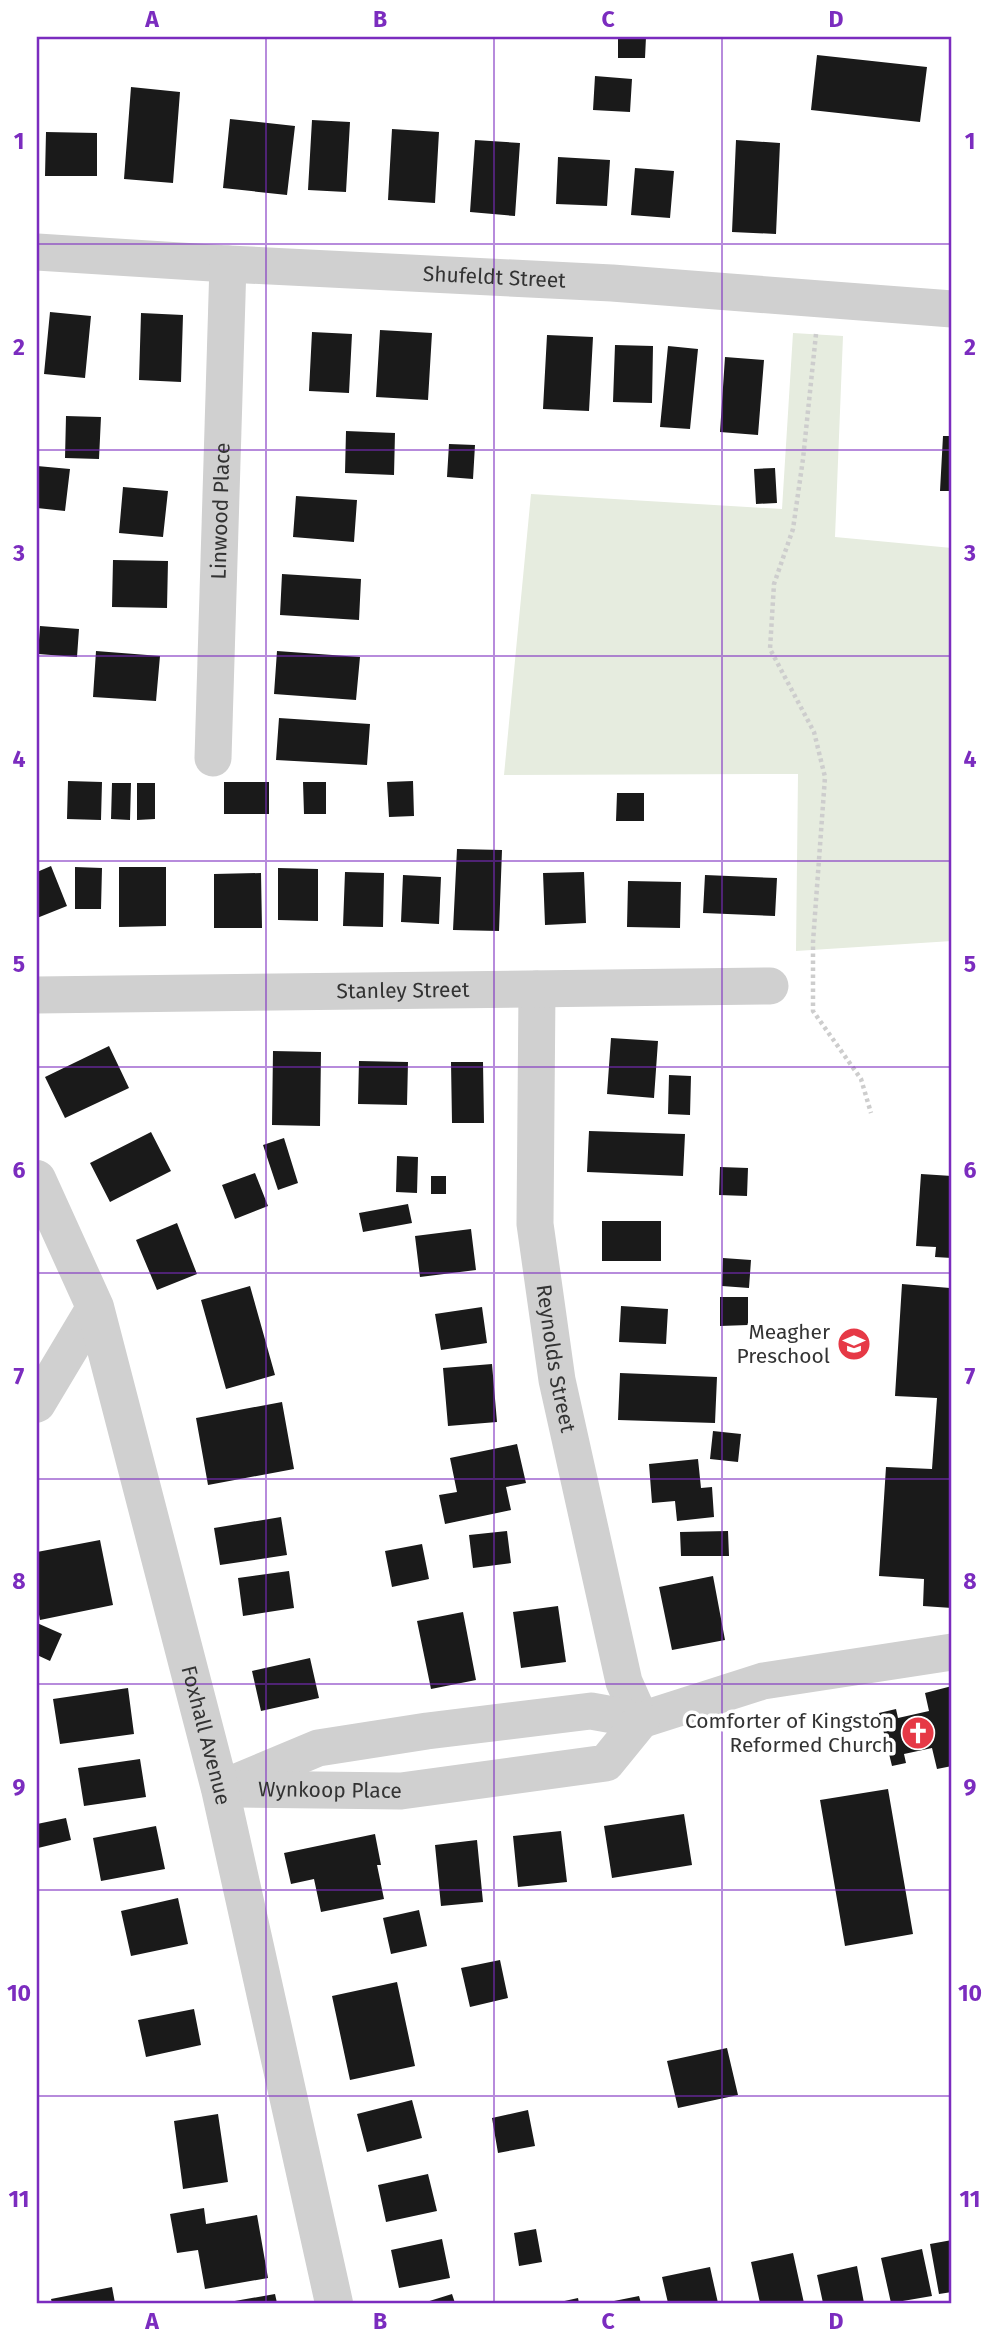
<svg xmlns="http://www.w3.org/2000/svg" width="989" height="2340" viewBox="0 0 989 2340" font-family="'Fira Sans',sans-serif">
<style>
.green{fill:#e6ecdf}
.building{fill:#1a1a1a}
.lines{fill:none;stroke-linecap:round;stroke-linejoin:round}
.path{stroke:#cdcdcd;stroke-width:4.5;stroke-dasharray:3.5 3.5;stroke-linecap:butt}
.minor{stroke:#d0d0d0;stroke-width:37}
.tertiary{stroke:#d0d0d0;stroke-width:38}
.grid{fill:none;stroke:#7b2cbf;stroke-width:2;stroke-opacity:0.55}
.labels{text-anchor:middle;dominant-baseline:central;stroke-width:7;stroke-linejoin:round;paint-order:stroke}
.street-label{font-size:21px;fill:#333;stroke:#fff}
.poi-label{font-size:21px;fill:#333;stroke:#fff;text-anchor:end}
.neatline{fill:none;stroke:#7b2cbf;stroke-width:2.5}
.grid-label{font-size:23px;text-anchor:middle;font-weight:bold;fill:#7b2cbf}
</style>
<rect width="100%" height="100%" fill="#fff"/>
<path class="green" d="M793,333L843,336L835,537L952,548V941L796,951L798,774L504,775L531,494L782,509Z"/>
<path class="building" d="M618,37H646L645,58H618Z
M817,55L927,67L920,122L811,110Z
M595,76L632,79L630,112L593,110Z
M131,87L180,92L173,183L124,179Z
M230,119L295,126L287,195L223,188Z
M312,120L350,122L346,192L308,190Z
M392,129L439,132L435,203L388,200Z
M46,132L97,133V176H45Z
M475,140L520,143L515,216L470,212Z
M736,140L780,143L776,234L732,232Z
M558,157L610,160L607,206L556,204Z
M635,168L674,171L670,218L631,215Z
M50,312L91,316L85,378L44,374Z
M141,313L183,315L181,382L139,380Z
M380,330L432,333L428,400L376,397Z
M312,332L352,334L349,393L309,391Z
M547,335L593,337L589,411L543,409Z
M615,345L653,346L652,403L613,402Z
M668,346L698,349L690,429L660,427Z
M725,357L764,360L758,435L720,432Z
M66,416L101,417L99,459L65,458Z
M346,431L395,433L394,475L345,473Z
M943,436H952V491H940Z
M449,444L475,445L473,479L447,477Z
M37,466L70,469L65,511L37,508Z
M775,468L777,503L756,504L754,469Z
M123,487L168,491L163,537L119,533Z
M296,496L357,500L354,542L293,537Z
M113,560L168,561L167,608L112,607Z
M282,574L361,579L359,620L280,615Z
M40,626L79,629L77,657L38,654Z
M96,651L160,656L156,701L93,697Z
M277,651L360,657L356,700L274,694Z
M279,718L370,724L367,765L276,760Z
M68,781L102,782L101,820L67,819Z
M413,781L414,816L389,817L387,782Z
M224,782H269V814H224Z
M303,782H326V814H304Z
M112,783H131L130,820L111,819Z
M137,783H155V819L137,820Z
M617,793H644V821H616Z
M457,849L502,850L499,931L453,930Z
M51,866L67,906L37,918V872Z
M75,867L102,868L101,909H75Z
M119,867H166V926L119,927Z
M278,868L318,869V921L278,920Z
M345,872L384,873L383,927L343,926Z
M584,872L586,923L545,925L543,873Z
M261,873L262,928H214V874Z
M403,875L441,877L439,924L401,922Z
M705,875L777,878L775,916L703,913Z
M628,881L681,882L680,928L627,927Z
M611,1038L658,1041L654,1098L607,1094Z
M109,1046L129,1088L65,1118L45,1077Z
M273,1051L321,1052L320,1126L272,1125Z
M359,1061L408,1062L407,1105L358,1104Z
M451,1062H483L484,1123H452Z
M669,1075L691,1076L690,1115L668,1114Z
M589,1131L685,1134L683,1176L587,1172Z
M151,1132L171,1171L110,1202L90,1163Z
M284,1138L298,1183L278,1190L263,1145Z
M397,1156L418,1157L417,1193L396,1192Z
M720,1167L748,1168L747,1196L719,1195Z
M255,1173L268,1206L235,1219L222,1185Z
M921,1174L952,1176V1258L935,1257L936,1247L916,1246Z
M431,1176H446V1194H431Z
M408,1204L412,1223L363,1232L359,1213Z
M602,1221H661V1261H602Z
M177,1223L197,1274L157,1290L136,1240Z
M471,1229L476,1270L420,1277L415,1236Z
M723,1258L751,1260L749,1288L722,1286Z
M950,1282H952V1608L923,1606L924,1579L879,1576L886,1467L932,1469L937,1398L895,1396L902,1284L950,1288Z
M250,1286L275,1375L226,1389L201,1300Z
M720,1297H748V1325L720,1326Z
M621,1306L668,1309L666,1344L619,1342Z
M482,1307L487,1343L441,1350L435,1314Z
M492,1364L497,1422L448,1426L443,1368Z
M620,1373L717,1377L715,1423L618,1420Z
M282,1402L294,1469L208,1485L196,1418Z
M713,1431L741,1434L738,1462L710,1459Z
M517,1444L526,1483L506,1487L511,1510L445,1524L439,1495L457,1492L450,1458Z
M698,1459L701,1488L712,1487L714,1517L677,1521L675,1501L652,1503L649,1464Z
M281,1517L287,1555L220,1565L214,1528Z
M507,1531L511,1563L473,1568L469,1535Z
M728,1531L729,1556H681L680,1532Z
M100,1540L113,1605L40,1620L37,1604V1552Z
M422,1544L429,1579L392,1587L385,1551Z
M289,1571L294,1608L243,1616L238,1578Z
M713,1576L725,1640L672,1650L659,1587Z
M558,1606L566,1662L521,1668L513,1612Z
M463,1612L476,1680L431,1689L417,1621Z
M37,1623L62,1634L50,1661L37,1655Z
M310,1658L319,1698L261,1711L252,1671Z
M952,1686V1766L937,1769L932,1748L904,1754L906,1763L892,1766L879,1713L896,1709L898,1718L929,1711L925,1693Z
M128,1688L134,1734L60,1744L53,1699Z
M140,1759L146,1797L84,1806L78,1768Z
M888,1789L913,1934L845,1946L820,1800Z
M684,1814L692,1865L612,1878L604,1826Z
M66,1818L71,1840L38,1848L37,1824Z
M156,1826L165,1869L101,1881L93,1838Z
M561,1831L567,1882L518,1887L513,1836Z
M375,1834L381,1865H377L384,1899L321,1912L314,1879L291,1884L284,1853Z
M477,1840L483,1902L441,1906L435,1845Z
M178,1898L188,1944L131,1956L121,1911Z
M419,1910L427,1946L391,1954L383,1918Z
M500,1960L508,1998L470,2007L461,1968Z
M397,1982L415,2066L350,2080L332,1996Z
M194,2009L201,2045L146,2057L138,2020Z
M727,2048L738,2095L678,2108L667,2061Z
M412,2100L422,2138L367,2152L357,2114Z
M528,2110L535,2146L498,2153L492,2118Z
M218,2114L228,2182L183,2189L174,2121Z
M428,2174L437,2211L386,2222L378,2185Z
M204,2208L206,2224L257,2215L268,2278L205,2289L198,2250L177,2253L170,2214Z
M536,2229L542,2262L519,2266L514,2233Z
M442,2239L450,2278L399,2288L391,2250Z
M952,2240V2292L939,2294L930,2244Z
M922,2249L932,2296L891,2303L881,2258Z
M793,2253L804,2303H760L751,2262Z
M857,2266L864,2303H823L817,2275Z
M710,2267L718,2303H668L662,2277Z
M112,2287L115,2303H52L51,2299Z
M275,2294L277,2303H229V2302Z
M452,2294L455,2303H423Z
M639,2296L641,2303H609V2302Z
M578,2298L579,2303H560V2302Z"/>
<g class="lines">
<path class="path" d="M816,334L803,459L793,529L774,584L770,649L814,732L825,777L813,942V1011L861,1079L871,1113"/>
<g class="minor">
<path id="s1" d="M37,252L228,264L612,283L952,309"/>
<path id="s2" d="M213,758L228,264"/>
<path id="s3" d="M537,989L535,1224L557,1380L624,1682L641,1720"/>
<path id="s4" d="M37,995L770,986"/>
<path d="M37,1404L95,1307"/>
<path d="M220,1789L318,1748L427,1731L591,1711L641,1720L763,1681L952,1652"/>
<path id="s5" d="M237,1789L401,1791L606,1763L641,1720"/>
</g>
<path class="tertiary" id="s6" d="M37,1179L95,1307L220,1789L334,2303"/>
</g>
<path class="grid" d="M266,37V2303M494,37V2303M722,37V2303M37,244H952M37,450H952M37,656H952M37,861H952M37,1067H952M37,1273H952M37,1479H952M37,1684H952M37,1890H952M37,2096H952"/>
<defs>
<symbol id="school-disc" viewBox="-11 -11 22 22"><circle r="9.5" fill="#e63946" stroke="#fff"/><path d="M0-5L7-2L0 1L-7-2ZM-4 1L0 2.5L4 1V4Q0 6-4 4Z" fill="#fff"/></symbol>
<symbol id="church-disc" viewBox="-11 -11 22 22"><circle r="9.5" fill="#e63946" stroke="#fff"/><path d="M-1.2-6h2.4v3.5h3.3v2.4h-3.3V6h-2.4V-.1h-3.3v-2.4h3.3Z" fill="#fff"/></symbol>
</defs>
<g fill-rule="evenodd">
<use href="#school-disc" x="835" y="1325" width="38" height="38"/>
<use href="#church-disc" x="899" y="1714" width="38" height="38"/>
</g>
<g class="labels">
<g class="street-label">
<text stroke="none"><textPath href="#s1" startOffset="458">Shufeldt Street</textPath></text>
<text stroke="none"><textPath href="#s2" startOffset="247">Linwood Place</textPath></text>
<text stroke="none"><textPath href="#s4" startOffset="366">Stanley Street</textPath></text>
<text stroke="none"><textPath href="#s3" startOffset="371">Reynolds Street</textPath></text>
<text stroke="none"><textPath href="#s6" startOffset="583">Foxhall Avenue</textPath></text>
<text stroke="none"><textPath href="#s5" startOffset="93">Wynkoop Place</textPath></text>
</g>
<g class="poi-label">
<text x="830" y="1332">Meagher<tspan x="830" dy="24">Preschool</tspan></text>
<text x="894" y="1721">Comforter of Kingston<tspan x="894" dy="24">Reformed Church</tspan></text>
</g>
</g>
<rect width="989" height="2340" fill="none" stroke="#ffffff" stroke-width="77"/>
<rect x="38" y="38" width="912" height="2264" class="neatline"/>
<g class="grid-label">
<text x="152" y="27">A</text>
<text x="380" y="27">B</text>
<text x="608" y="27">C</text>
<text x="836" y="27">D</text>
<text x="19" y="149">1</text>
<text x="970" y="149">1</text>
<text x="19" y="355">2</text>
<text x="970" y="355">2</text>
<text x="19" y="561">3</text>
<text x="970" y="561">3</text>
<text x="19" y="767">4</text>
<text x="970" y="767">4</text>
<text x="19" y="972">5</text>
<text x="970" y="972">5</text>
<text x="19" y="1178">6</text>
<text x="970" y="1178">6</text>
<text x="19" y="1384">7</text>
<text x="970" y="1384">7</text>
<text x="19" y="1589">8</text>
<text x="970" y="1589">8</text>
<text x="19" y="1795">9</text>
<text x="970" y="1795">9</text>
<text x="19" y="2001">10</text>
<text x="970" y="2001">10</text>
<text x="19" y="2207">11</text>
<text x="970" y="2207">11</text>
<text x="152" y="2329">A</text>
<text x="380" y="2329">B</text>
<text x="608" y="2329">C</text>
<text x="836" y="2329">D</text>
</g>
</svg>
